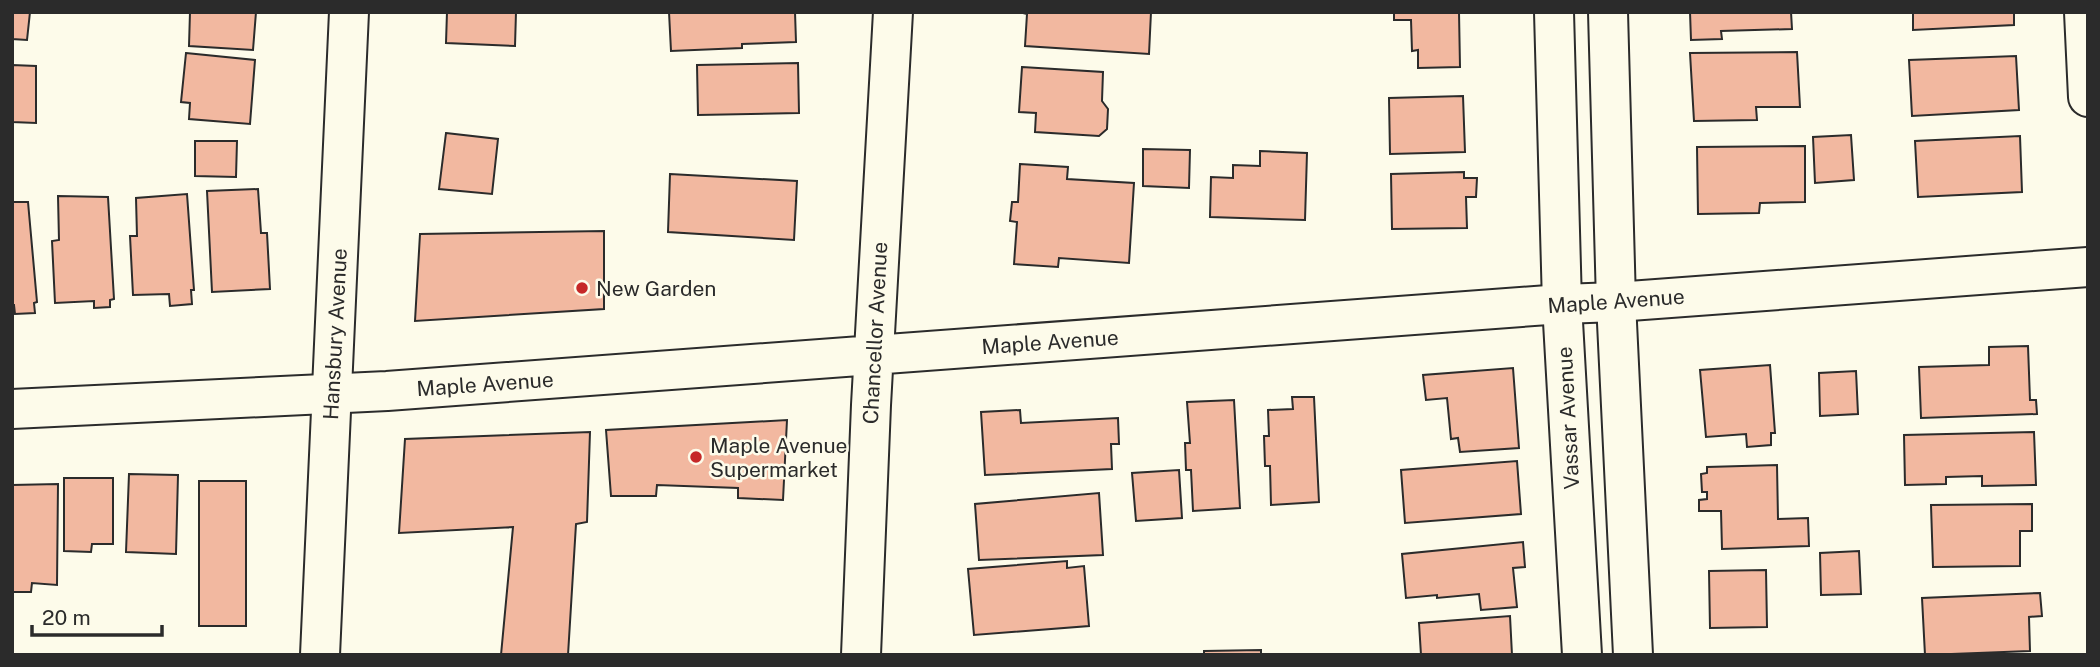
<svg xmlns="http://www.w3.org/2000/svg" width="2100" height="667" viewBox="0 0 2100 667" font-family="'Public Sans',sans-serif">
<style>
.building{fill:#f2b8a0;stroke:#2b2b2b;stroke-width:2}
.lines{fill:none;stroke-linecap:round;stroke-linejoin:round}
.street-casing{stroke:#2b2b2b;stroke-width:42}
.secondary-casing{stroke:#2b2b2b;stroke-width:42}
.street{stroke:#fdfbea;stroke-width:38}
.secondary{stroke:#fdfbea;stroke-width:38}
.poi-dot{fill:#c62828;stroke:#fdfbea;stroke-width:2.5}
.labels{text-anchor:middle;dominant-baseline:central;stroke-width:5;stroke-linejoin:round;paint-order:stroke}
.poi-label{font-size:21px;fill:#2b2b2b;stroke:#fdfbea;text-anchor:start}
.street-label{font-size:21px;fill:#2b2b2b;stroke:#fdfbea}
</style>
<rect width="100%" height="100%" fill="#fdfbea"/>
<path class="building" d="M12,12H30L27,40L12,39Z
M190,12H256L253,50L189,46Z
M447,12H516L515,46L446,43Z
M669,12H795L796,42L742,44V48L671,51Z
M1019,12H1151L1149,54L1025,46L1027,14Z
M1394,12H1459L1460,67L1418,68V50L1412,51L1411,20H1394Z
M1690,12H1791L1792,29L1721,31L1722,39L1691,40Z
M1913,12H2014V25L1913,30Z
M1797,52L1800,107H1756L1757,120L1694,121L1690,53Z
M186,53L255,60L250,124L189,119L190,103L181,102Z
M2016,56L2019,110L1912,116L1909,60Z
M798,63L799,113L698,115L697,65Z
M12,65L36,66V123L12,122Z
M1022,67L1103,72L1102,101L1108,109L1107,129L1099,136L1035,132L1036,113L1019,112Z
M1463,96L1465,152L1390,154L1389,98Z
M446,133L498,139L492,194L439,189Z
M1851,135L1854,180L1815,183L1813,137Z
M2020,136L2022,192L1918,197L1915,141Z
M195,141H237L236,177L195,176Z
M1805,146V202L1760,203L1759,213L1698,214L1697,147Z
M1143,149L1190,150L1189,188L1143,186Z
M1260,151L1307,153L1305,220L1210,217L1211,177L1233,178V165L1260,166Z
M1020,164L1068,167L1067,179L1134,183L1129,263L1059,258L1058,267L1014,264L1017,222L1010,221L1012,202H1018Z
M1464,172V178H1477L1476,197H1466L1467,228L1392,229L1391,174Z
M670,174L797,181L794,240L668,232Z
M258,189L261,233H267L270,289L212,292L207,191Z
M187,194L194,290H191L192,304L170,306L169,294L133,295L130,236H137L136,198Z
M58,196L108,197L114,299L110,300V307L94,308V301L55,303L52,241L59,240Z
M12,202H28L37,302L34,303L35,313L15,314L14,305H12Z
M604,231V309L415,321L420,234Z
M2028,346L2030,400H2036L2037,414L1921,418L1919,367L1989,365V347Z
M1770,365L1775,433H1771V445L1747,447L1746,434L1706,437L1700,370Z
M1513,368L1519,448L1460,452L1458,438L1451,439L1447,398L1426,400L1423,375Z
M1856,371L1858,414L1820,416L1819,373Z
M1292,397H1314L1319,502L1271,505L1270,466H1265L1264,436H1269L1268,410L1293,409Z
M1234,400L1240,508L1193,511L1191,470H1186L1185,443H1190L1187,402Z
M1020,410L1021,423L1118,418L1119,444H1111L1112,469L985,475L981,412Z
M787,420L783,500L738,498V488L657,485L656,496H611L606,430Z
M590,432L587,522L576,524L568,655H501L513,527L399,533L405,439Z
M2034,432L2036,485L1982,486V476L1946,477V484L1905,485L1904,435Z
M1517,461L1521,514L1405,523L1401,470Z
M1777,465L1778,519L1808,518L1809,546L1722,549L1721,511H1699V500L1707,499V492H1702L1701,474L1707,473V467Z
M1179,470L1182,518L1136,521L1132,473Z
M129,474L178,475L176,554L126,552Z
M64,478H113V544H92L91,552L64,551Z
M199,481H246V626H199Z
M58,484L57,585L32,583L31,592H12V485Z
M1099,493L1103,555L979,560L975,504Z
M2032,504V531H2020V566L1933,567L1931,505Z
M1523,542L1525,567L1513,568L1517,607L1481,610L1479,594L1437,598V595L1406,598L1402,554Z
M1859,551L1861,594L1821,595L1820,553Z
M1067,561V568L1084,566L1089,626L974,635L968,569Z
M1766,570L1767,627L1710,628L1709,571Z
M2040,593L2042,616L2029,617L2030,651L1925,655L1922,598Z
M1510,616L1512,655H1421L1419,623Z
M1261,650V655H1204V651Z"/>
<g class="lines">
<defs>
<path id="street" d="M1554,12L1562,304L1582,655
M1608,12L1616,302L1633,655
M2084,12L2088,97
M320,655L349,12"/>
<path id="secondary" d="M12,409L387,391L1562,304L1616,302L2088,267
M861,655L871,405L893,12"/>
</defs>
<use href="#street" class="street-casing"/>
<use href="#secondary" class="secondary-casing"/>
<use href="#street" class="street"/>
<use href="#secondary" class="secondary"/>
</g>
<g class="poi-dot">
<circle cx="582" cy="288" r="7"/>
<circle cx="696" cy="457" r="7"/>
</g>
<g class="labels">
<g class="poi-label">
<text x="596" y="288">New Garden</text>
<text x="710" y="445">Maple Avenue<tspan x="710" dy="24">Supermarket</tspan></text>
</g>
<g class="street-label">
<text transform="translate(1616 301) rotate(-4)">Maple Avenue</text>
<text transform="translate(875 333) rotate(-87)">Chancellor Avenue</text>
<text transform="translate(335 334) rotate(-87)">Hansbury Avenue</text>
<text transform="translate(1050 342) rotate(-4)">Maple Avenue</text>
<text transform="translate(485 384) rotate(-4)">Maple Avenue</text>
<text transform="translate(1568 418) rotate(-93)">Vassar Avenue</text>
</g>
</g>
<rect width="2100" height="667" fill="none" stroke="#2b2b2b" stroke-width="28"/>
<path d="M32 625v10h130v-10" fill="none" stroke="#2b2b2b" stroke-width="3.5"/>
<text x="42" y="625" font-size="21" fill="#2b2b2b" stroke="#fdfbea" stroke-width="5" paint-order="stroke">20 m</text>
</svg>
